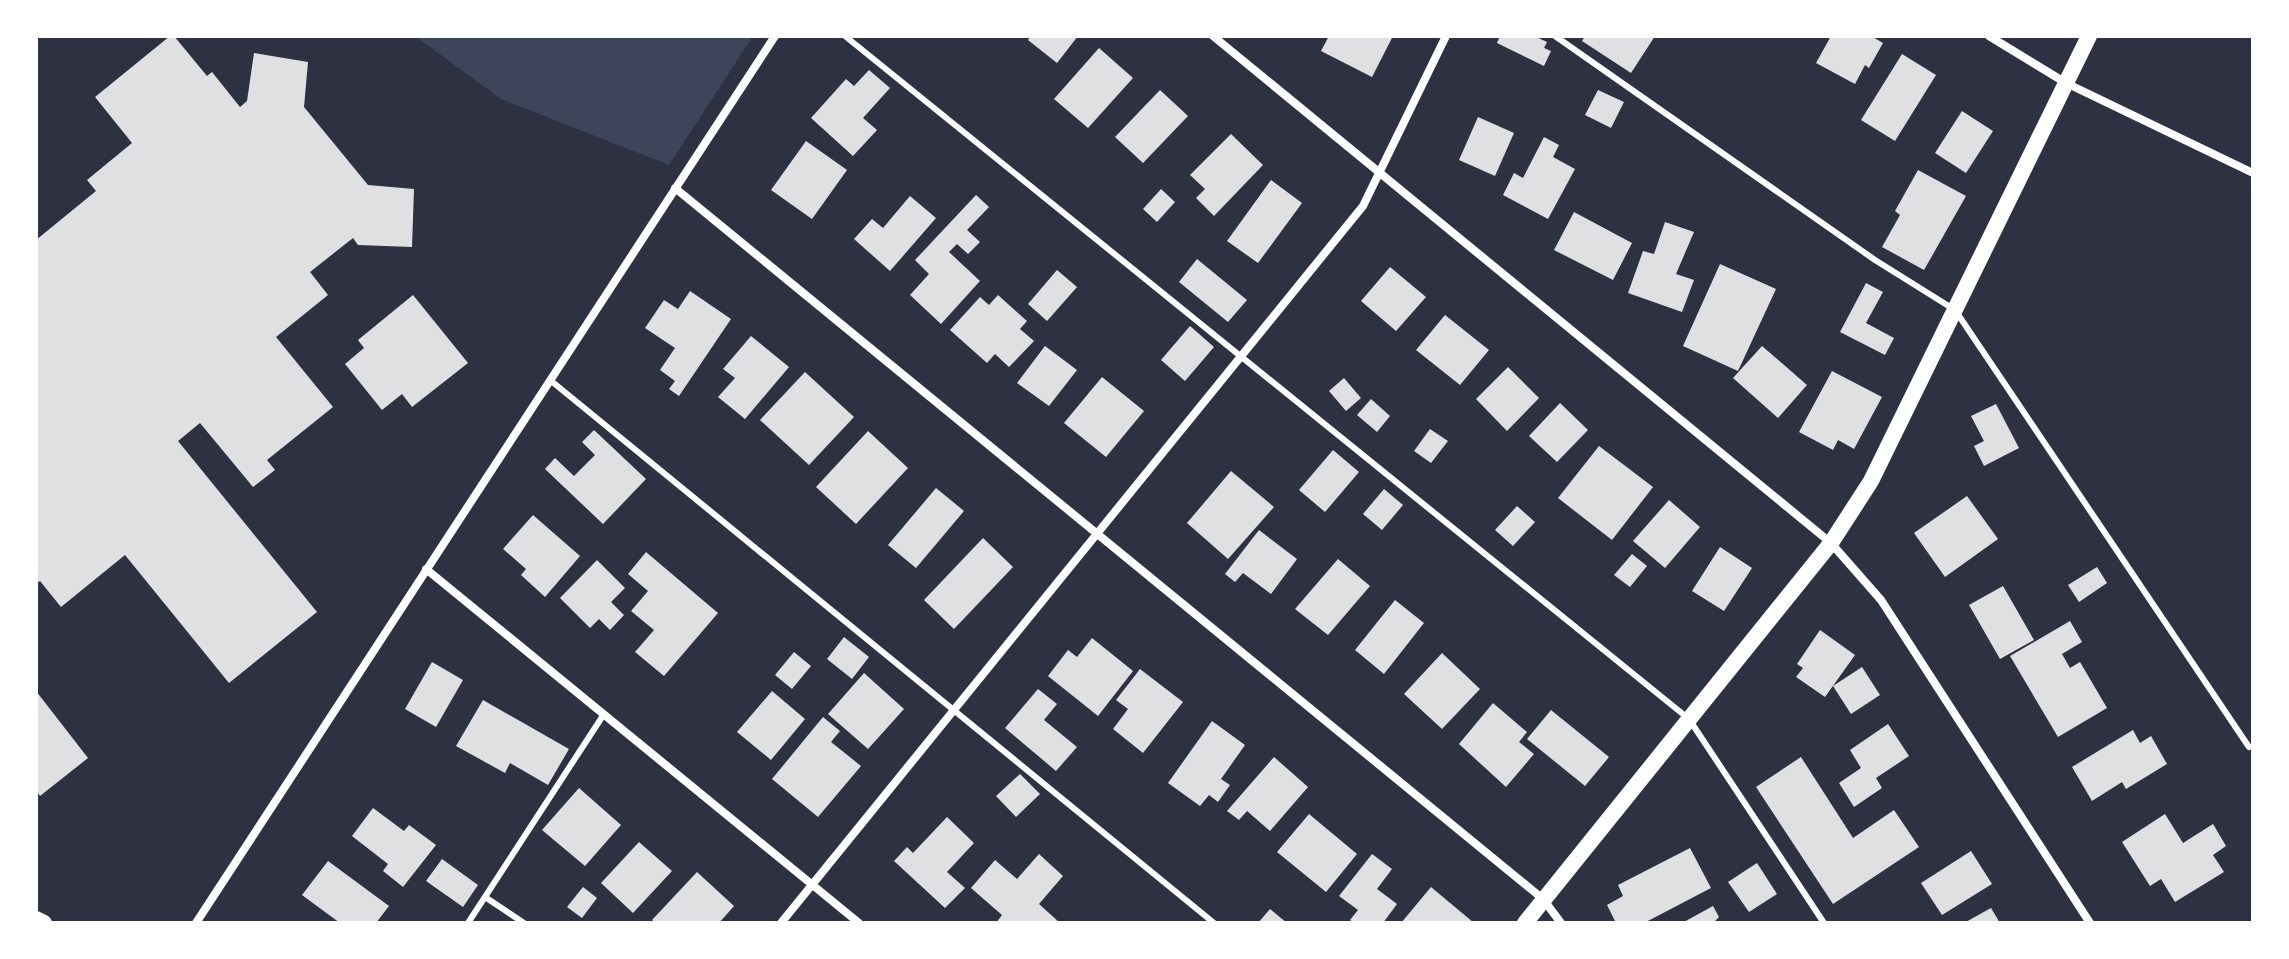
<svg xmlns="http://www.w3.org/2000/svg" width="2289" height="959" viewBox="0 0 2289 959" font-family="'Sofia Sans Condensed',sans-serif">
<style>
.green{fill:#3c4559}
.building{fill:#e0e0e3}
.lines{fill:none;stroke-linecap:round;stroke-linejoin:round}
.service{stroke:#fff;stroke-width:6}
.minor{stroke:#fff;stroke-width:8}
.secondary{stroke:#fff;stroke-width:16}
</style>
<rect width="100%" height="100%" fill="#2d3142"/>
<path class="green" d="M415,36H753L669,165L501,99Z"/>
<path class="building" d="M170,36H174L207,76L212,72L240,107L247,101L254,53L308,62L304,107L368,185L414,189L412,247L358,245L353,238L310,272L328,295L276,337L333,407L267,460L275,470L253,487L200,423L178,441L317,612L229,683L125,555L61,607L40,581L36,584V240L96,191L87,180L132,143L95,97Z
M1031,36H1078L1057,63L1028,40Z
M1329,36H1393L1372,77L1321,51Z
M1500,36H1534L1547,42L1544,48L1551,51L1544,66L1497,43Z
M1585,36H1655L1631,73L1582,41Z
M1831,36H1871L1883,43L1869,68L1865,65L1855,84L1816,63Z
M1099,48L1133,78L1088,128L1054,99Z
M1902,54L1936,75L1895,141L1861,120Z
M869,70L890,88L863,118L877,130L853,156L811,118L846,79L854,86Z
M1160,90L1188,116L1143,163L1115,137Z
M1598,90L1624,102L1611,128L1585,115Z
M1962,111L1993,131L1966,173L1935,153Z
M1478,117L1514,133L1495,176L1459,160Z
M1231,134L1263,165L1214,216L1196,198L1205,189L1190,175Z
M1544,137L1559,145L1553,157L1575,169L1548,219L1503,195L1514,173L1523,178Z
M806,141L847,170L812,219L771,190Z
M1918,170L1966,196L1924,270L1882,247L1900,215L1895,211Z
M1271,180L1302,203L1258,263L1227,241Z
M1161,189L1175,202L1157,222L1143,209Z
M976,195L989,207L967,230L980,242L968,254L957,244L949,252L980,281L941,324L910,295L929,274L915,260Z
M910,196L936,218L890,271L854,239L872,219L883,228Z
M1574,212L1632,243L1613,280L1554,250Z
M1665,222L1694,232L1676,274L1694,280L1682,312L1628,293L1643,251L1654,254Z
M1197,259L1247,300L1228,322L1179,282Z
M1720,264L1776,289L1738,371L1683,346Z
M1390,267L1426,297L1396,331L1361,301Z
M1057,270L1077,287L1047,321L1028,304Z
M1866,283L1883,292L1866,323L1894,338L1885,355L1840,332Z
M690,291L731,319L679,396L669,389L675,381L660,370L675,348L645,328L664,300L678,309Z
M413,295L468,363L412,407L402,394L382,410L345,364L364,348L358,340Z
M998,295L1027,321L1020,329L1034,341L1009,367L995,354L987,363L950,330L980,297L989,305Z
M1445,315L1489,350L1460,385L1416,350Z
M1190,326L1214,347L1185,381L1161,360Z
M751,336L789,367L745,419L718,397L735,378L723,369Z
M1045,346L1077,370L1049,406L1017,383Z
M1762,346L1807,385L1778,418L1733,378Z
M1508,367L1539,398L1507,431L1476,399Z
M1832,371L1882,397L1854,449L1838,440L1833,450L1799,432Z
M805,372L854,417L809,465L760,420Z
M1102,377L1144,411L1106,457L1064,423Z
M1344,378L1361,398L1346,411L1329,391Z
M1371,399L1390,416L1377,432L1357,415Z
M1560,403L1588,430L1557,462L1529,436Z
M1996,404L2019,448L1984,466L1974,446L1984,441L1971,416Z
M1430,429L1448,441L1431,463L1414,451Z
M594,430L646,479L603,524L545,469L555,458L574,476L595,455L582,442Z
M868,431L908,468L856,524L816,487Z
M1599,446L1653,487L1612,540L1558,498Z
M1333,450L1359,472L1325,512L1299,490Z
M1231,471L1274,507L1228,559L1187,523Z
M936,488L964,511L916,568L888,545Z
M1384,489L1403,505L1382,530L1363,514Z
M1967,496L1998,539L1945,577L1914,533Z
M1669,500L1700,527L1665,568L1633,541Z
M1517,506L1535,522L1513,546L1495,530Z
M533,515L580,556L545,597L521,575L526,569L503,549Z
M1259,530L1297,559L1271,594L1243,573L1235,582L1225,574Z
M983,538L1013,567L954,629L924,600Z
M1720,547L1752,568L1724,611L1692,591Z
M646,552L718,613L664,676L635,652L654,630L631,611L648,591L628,574Z
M1632,554L1647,566L1630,587L1614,575Z
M1338,559L1370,586L1328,635L1295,609Z
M597,560L625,588L611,602L624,615L610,630L599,619L590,628L560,598Z
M2097,567L2107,583L2079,602L2068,585Z
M2003,586L2034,640L2000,659L1969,605Z
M1395,600L1424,623L1384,674L1355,650Z
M2070,621L2082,642L2062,654L2070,668L2080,662L2107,708L2058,737L2010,656Z
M1820,630L1855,655L1825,697L1796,677L1803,668L1797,664Z
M844,637L869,657L852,679L827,659Z
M1092,638L1133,671L1098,716L1048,676L1068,650L1077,657Z
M794,652L811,666L792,689L775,675Z
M1442,653L1480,689L1442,729L1404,694Z
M432,662L463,680L436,727L405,709Z
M1862,667L1880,695L1851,714L1833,686Z
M1140,669L1183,702L1143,753L1113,729L1128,709L1116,700Z
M864,673L904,709L868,749L828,714Z
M1038,689L1057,704L1044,720L1077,747L1056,771L1005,728Z
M36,691L88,758L40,796L36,790Z
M772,691L805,719L771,760L737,732Z
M483,700L569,749L548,785L510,763L505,773L456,746Z
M1493,703L1527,732L1519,742L1534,754L1506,787L1459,744Z
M1551,710L1609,757L1585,786L1527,739Z
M823,717L840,731L831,742L861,766L818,817L772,779Z
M1212,721L1245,745L1221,779L1230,785L1218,802L1209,795L1200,806L1168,783Z
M1888,724L1909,756L1876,778L1882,788L1854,807L1839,783L1861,768L1850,750Z
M2133,730L2140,743L2151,736L2167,764L2126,789L2122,782L2092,801L2072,767Z
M1274,757L1308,787L1270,831L1247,811L1239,820L1227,811Z
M1801,757L1853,838L1894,810L1919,847L1833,904L1756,787Z
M1020,774L1040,794L1016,817L996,796Z
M579,788L621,825L585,866L542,830Z
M373,808L404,831L409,825L436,845L403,887L383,871L388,864L352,836Z
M1309,814L1357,854L1326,892L1277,852Z
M2165,814L2183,843L2213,824L2226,846L2213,855L2224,872L2175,902L2161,879L2150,886L2122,842Z
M947,817L974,843L947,872L965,888L945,908L894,861L907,847L913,853Z
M639,842L672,871L633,913L601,883Z
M1690,848L1711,888L1644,923H1616L1607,905L1623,896L1618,885Z
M1971,851L1992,884L1942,915L1921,883Z
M1039,854L1063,876L1039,904L1060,923H996L1002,915L971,888L995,860L1017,879Z
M1372,854L1392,869L1377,889L1397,904L1383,923H1354L1350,920L1358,910L1339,896Z
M442,859L478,885L463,907L426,881Z
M328,861L389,906L376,923H340L302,895Z
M1757,863L1777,894L1749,912L1728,882Z
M697,872L734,906L719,923H656L652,920Z
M583,887L597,898L582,918L567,907Z
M1431,887L1474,923H1401Z
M1713,906L1719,917L1713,923H1682Z
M1991,908L2000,923H1964Z
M1270,909L1287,923H1258Z"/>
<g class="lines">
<path class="service" d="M845,36L1689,719L1824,923
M1555,36L1875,260L1955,310L2249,747
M550,380L1214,923
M485,897L524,923
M468,923L604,714"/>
<path class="minor" d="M1213,36L1831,543L1881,600L2090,923
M1989,36L2066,83L2253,173
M675,188L1543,899L1561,923
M426,569L859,923
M196,923L775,36
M781,923L1363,206L1446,36"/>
<path class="secondary" d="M36,919L44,923
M1525,923L1831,543L1871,481L2089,36"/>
</g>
<rect width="2289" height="959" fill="none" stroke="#ffffff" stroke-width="76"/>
</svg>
